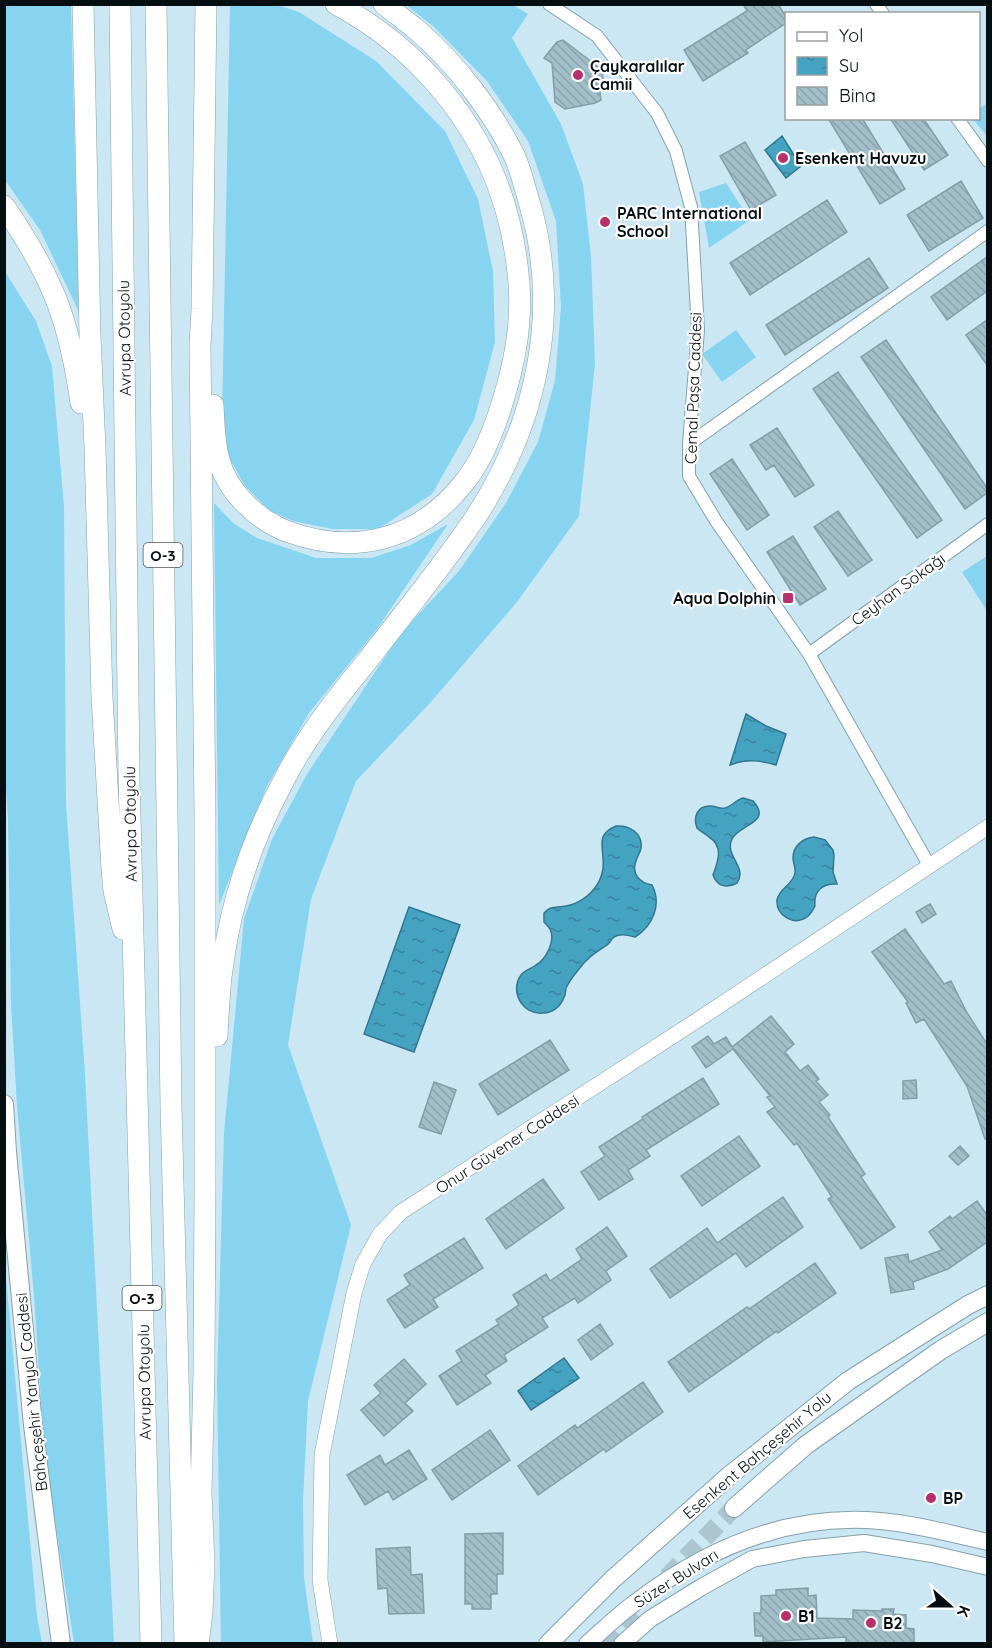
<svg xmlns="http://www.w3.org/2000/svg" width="992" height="1648" viewBox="0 0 992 1648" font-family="Quicksand,sans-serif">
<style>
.grass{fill:#87d4f0}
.water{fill:url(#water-ripples);stroke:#32768d;stroke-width:1.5}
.building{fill:url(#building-back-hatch);stroke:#839ea9;stroke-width:1.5}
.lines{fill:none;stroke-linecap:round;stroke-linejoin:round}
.primary-tunnel{stroke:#acc6d1;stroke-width:18;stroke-dasharray:18 9;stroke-linecap:butt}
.minor-casing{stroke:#85a1ab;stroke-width:14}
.tertiary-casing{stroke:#85a1ab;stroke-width:16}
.secondary-casing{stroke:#85a1ab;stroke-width:18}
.primary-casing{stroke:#85a1ab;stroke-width:20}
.motorway-casing{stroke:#85a1ab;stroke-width:22}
.minor{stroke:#fff;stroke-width:12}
.tertiary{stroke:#fff;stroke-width:15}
.secondary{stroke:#fff;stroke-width:16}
.primary{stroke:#fff;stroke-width:18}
.motorway{stroke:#fff;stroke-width:21}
.poi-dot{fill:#b92f6c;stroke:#fff;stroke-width:2}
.labels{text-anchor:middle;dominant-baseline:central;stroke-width:4.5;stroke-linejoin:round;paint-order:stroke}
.shield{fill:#fff;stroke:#505658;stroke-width:1.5}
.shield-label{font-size:15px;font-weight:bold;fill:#050e11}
.poi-label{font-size:16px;font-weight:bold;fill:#050e11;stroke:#fff;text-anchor:start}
.street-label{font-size:16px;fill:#050e11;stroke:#fff}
</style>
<defs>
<pattern id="water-ripples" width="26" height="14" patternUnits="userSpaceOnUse" patternTransform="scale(1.5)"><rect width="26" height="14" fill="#45a3c2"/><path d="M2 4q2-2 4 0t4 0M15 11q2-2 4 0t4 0" fill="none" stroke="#38839c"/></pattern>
<pattern id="building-back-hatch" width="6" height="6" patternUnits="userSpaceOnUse" patternTransform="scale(1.5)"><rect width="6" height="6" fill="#a2bfc9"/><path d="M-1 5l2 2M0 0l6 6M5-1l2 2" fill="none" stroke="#8aa3ac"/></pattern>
</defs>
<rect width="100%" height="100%" fill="#cae7f3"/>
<path class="grass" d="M4,5H71L79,312L40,230L5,180Z
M230,5H277L299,12L376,61L445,131L478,199L493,271L495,342L474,420L432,494L378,529H332L293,521L269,510L245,486L228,456L222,421Z
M406,5H513L528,14L512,38L561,124L583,184L591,256L595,364L579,516L517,602L430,703L356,781L311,899L288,1045L351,1225L308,1401L303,1500L304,1578L313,1643L221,1644L217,1381L224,1133L244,919L272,839L307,774L401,633L459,571L506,503L538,442L555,381L561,307L556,221L528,141L487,81L433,26Z
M987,103V136L973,119L978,118L979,109Z
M726,183L750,220L709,248L699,192Z
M4,270L36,321L52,366L64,507L66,805L85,1074L114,1643H74L44,1449L34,1295L17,1106L11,1004L8,820L4,755Z
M736,330L756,357L722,382L702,354Z
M214,503L233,523L257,538L316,558H371L411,545L448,524L377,629L309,713L267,786L219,905Z
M987,556V611L962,572Z
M5,1267L37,1617L42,1643H5Z"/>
<path class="water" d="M782,136L801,166L786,178L765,150Z
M746,714L766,726L786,734L776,765C759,760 746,759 730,765Z
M743,798L753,801C773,823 739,824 732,839C724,856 748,867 737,883C726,889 717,886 713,875C718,862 724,846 709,837C705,833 701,832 697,828C693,817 697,806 710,806C716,806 719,809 725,808C732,806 736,800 743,798Z
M616,826C629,825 643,833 641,848C640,853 637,857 636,861C631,874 640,883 652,885C662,904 653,926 635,937C627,935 619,933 613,938C611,940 609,944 607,945C595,953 588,957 579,969C574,975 569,982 566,988C565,991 566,995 564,997C561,1006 553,1013 543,1013C523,1015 509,992 521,975C524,970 531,969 536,965C546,959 556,941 550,929C548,926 546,924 544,922V913C551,905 556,908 566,906C578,904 590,896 597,885C602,877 604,867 603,858C602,842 598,834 616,826Z
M814,837L825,840L833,850L834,855L833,872L837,884C823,883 813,891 815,906C813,910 811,914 807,917C794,926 776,916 777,900C779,888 793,885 795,873C796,868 793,863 793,858C793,846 803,838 814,837Z
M409,907L460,925L414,1052L364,1034Z
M564,1358L579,1378L531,1410L518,1391Z"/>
<path class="building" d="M743,4H778L786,17V23L746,50L748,53L703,81L684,50L747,11Z
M563,40L602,70L603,79L599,86L601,100L595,103L565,109L555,102L552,63L544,58L557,42Z
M828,118H862L905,189L880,204Z
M890,118H923L948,155L924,170Z
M745,142L776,195L751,210L720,156Z
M961,181L983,218L929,251L907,215Z
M827,200L847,232L750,295L730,263Z
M987,257V291L947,320L931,297Z
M869,258L888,288L785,355L766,325Z
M987,320V365L966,335Z
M886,340L987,488V493L965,509L861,357Z
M838,372L942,520L917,538L813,389Z
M777,428L814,485L795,497L774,465L766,470L750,445Z
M732,459L769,515L747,530L710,474Z
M838,511L872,560L848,576L814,527Z
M793,536L826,589L800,605L767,552Z
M930,904L936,914L922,923L916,912Z
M905,929L944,984L951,981L966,1011L987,1044V1139H985L967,1086L924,1019L916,1023L906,1003L908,1002L872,952Z
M771,1016L794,1044L785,1052L800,1071L808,1065L819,1079L816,1081L828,1095L819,1102L830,1115L828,1117L865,1174L861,1177L895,1227L861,1249L828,1199L832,1197L797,1143L794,1145L767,1112L775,1107L767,1097L770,1096L733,1049L706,1068L692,1047L708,1036L714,1044L726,1037L732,1047Z
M550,1040L569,1070L498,1115L479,1084Z
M703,1078L719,1104L646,1150L650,1156L628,1170L633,1179L599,1200L581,1172L605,1156L599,1147L643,1119L642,1117Z
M916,1080L917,1098L903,1099V1081Z
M434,1082L456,1090L441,1134L419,1127Z
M739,1136L760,1166L702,1206L681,1176Z
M960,1146L969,1156L958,1165L949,1156Z
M543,1179L564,1208L506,1249L486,1219Z
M783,1197L803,1227L746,1267L736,1253L670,1298L650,1269L707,1228L717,1243Z
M977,1201L987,1215V1242L948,1269L913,1282L914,1289L891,1293L885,1258L908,1254L909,1262L942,1250L929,1232L950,1216L952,1219Z
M607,1227L627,1256L606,1271L611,1280L578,1303L575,1298L542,1318L548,1327L504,1355L507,1361L485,1375L491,1383L457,1405L439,1376L462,1361L456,1351L499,1324L496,1320L519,1305L513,1295L546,1274L550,1281L582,1259L576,1249Z
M464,1238L483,1268L433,1299L438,1307L405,1328L387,1300L410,1285L404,1275Z
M815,1263L836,1293L778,1333L777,1331L689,1392L668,1362L747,1307L749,1309Z
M600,1324L613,1344L591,1360L578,1340Z
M404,1359L426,1384L405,1403L413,1411L384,1436L361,1410L381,1393L374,1385Z
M643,1382L663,1412L606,1452L604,1449L538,1495L518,1466L575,1425L577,1428Z
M490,1430L510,1460L452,1500L432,1470Z
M409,1450L427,1479L393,1500L388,1491L365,1505L347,1475L380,1455L385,1465Z
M503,1533V1574H497V1594H491V1609H472V1604H465V1534Z
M410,1547L411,1575L422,1574L424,1613L389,1614L387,1588L378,1589L376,1549Z
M808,1588V1596L816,1595L817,1618L853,1619V1610L882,1611V1609H894L893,1614L906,1615V1628L914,1629V1644H846V1637L763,1642V1636H755L754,1613H761V1596L776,1595V1590Z"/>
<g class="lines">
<path class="primary-tunnel" d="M667,1577L734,1508
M603,1644L639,1606"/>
<defs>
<path id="minor" d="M549,4L597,36L657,113L676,151L691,207L698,330L689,444V476L716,521L809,654L929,865
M876,4L883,14
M957,118L988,161
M689,444L988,231
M809,654L988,524"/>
<path id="tertiary" d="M330,1644L320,1580L322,1455L354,1293L363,1264L380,1234L401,1212L696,1021L988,827"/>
<path id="secondary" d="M587,1644C603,1630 619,1614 636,1602C707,1548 790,1513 880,1521C916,1524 952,1534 988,1542
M622,1644L650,1619L700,1588L752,1559L804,1549L864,1543L932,1554L988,1567"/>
<path id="primary" d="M4,1104L7,1152L33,1425L61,1644
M734,1508L806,1445L941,1350L988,1322
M548,1644L613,1579L730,1475L848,1381L968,1305L988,1295"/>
<path id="motorway" d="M83,4L90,336L95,448L102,697L112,869L114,891L123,929
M120,4L129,777L151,1644
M156,4L171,1106L185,1644
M4,206C24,235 43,267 56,299C69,332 76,368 81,403
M213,405C214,423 214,442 219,460C227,491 256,519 286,531C353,556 417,541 463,484C483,460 495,428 504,397C515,361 522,322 519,284C516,244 506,201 489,164C456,95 403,40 336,4
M217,1036C218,1016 219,997 221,977C229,908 250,843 283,782C305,738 336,699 367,661C404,613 443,566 477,515C537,422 561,312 530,205C525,189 521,170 514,155C491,109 455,63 417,30C406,21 395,13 384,4
M198,1644L202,1613L204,1563L201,1494L204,1371L205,1190V816L200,345L202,309L206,4"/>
</defs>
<use href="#minor" class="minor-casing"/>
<use href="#tertiary" class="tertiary-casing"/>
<use href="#secondary" class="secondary-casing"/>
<use href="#primary" class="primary-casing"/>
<use href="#motorway" class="motorway-casing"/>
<use href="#minor" class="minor"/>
<use href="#tertiary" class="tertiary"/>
<use href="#secondary" class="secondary"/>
<use href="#primary" class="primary"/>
<use href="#motorway" class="motorway"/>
</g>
<g class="poi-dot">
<circle cx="578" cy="75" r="6"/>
<circle cx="783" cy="158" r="6"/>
<circle cx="605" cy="222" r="6"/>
<rect x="782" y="592" width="12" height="12" rx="3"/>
<circle cx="931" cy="1498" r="6"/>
<circle cx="786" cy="1616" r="6"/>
<circle cx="871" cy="1623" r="6"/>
</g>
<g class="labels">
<g class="shield">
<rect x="143.5" y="543" width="39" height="24" rx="4.5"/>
<rect x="122.5" y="1286" width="39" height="24" rx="4.5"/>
</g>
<g class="shield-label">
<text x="163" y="555">O-3</text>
<text x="142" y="1298">O-3</text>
</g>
<g class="poi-label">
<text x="590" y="66">Çaykaralılar<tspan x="590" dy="18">Camii</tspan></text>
<text x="795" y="158">Esenkent Havuzu</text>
<text x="617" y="213">PARC International<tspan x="617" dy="18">School</tspan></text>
<text x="776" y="598" text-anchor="end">Aqua Dolphin</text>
<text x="943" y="1498">BP</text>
<text x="798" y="1616">B1</text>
<text x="883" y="1623">B2</text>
</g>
<g class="street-label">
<text transform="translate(124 338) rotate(-91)">Avrupa Otoyolu</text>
<text transform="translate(693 388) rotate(-88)">Cemal Paşa Caddesi</text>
<text transform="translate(898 589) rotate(-36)">Ceyhan Sokağı</text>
<text transform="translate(130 824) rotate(-91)">Avrupa Otoyolu</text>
<text transform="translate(507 1144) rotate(-33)">Onur Güvener Caddesi</text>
<text transform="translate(144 1382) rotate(-91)">Avrupa Otoyolu</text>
<text transform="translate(31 1392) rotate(-96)">Bahçeşehir Yanyol Caddesi</text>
<text transform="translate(757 1455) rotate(-40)">Esenkent Bahçeşehir Yolu</text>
<text transform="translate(676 1578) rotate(-32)">Süzer Bulvarı</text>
</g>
</g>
<rect width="992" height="1648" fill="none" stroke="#050e11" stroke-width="12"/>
<rect x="785" y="12" width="195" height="108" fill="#ffffff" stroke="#9b9fa0" stroke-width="1.5"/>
<rect x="797" y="32" width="30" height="9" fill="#ffffff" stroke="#9b9fa0" stroke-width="1.5"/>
<text x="839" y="42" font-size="18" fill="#050e11">Yol</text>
<rect x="797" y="57" width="30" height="18" fill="url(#water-ripples)" stroke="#9b9fa0" stroke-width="1.5"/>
<text x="839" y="72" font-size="18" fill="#050e11">Su</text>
<rect x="797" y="87" width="30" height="18" fill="url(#building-back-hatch)" stroke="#9b9fa0" stroke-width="1.5"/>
<text x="839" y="102" font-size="18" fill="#050e11">Bina</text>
<g transform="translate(950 1606) rotate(111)" stroke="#ffffff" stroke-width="4.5" paint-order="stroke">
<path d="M0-4.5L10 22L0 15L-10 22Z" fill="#050e11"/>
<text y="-9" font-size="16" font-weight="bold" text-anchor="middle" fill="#050e11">K</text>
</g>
</svg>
